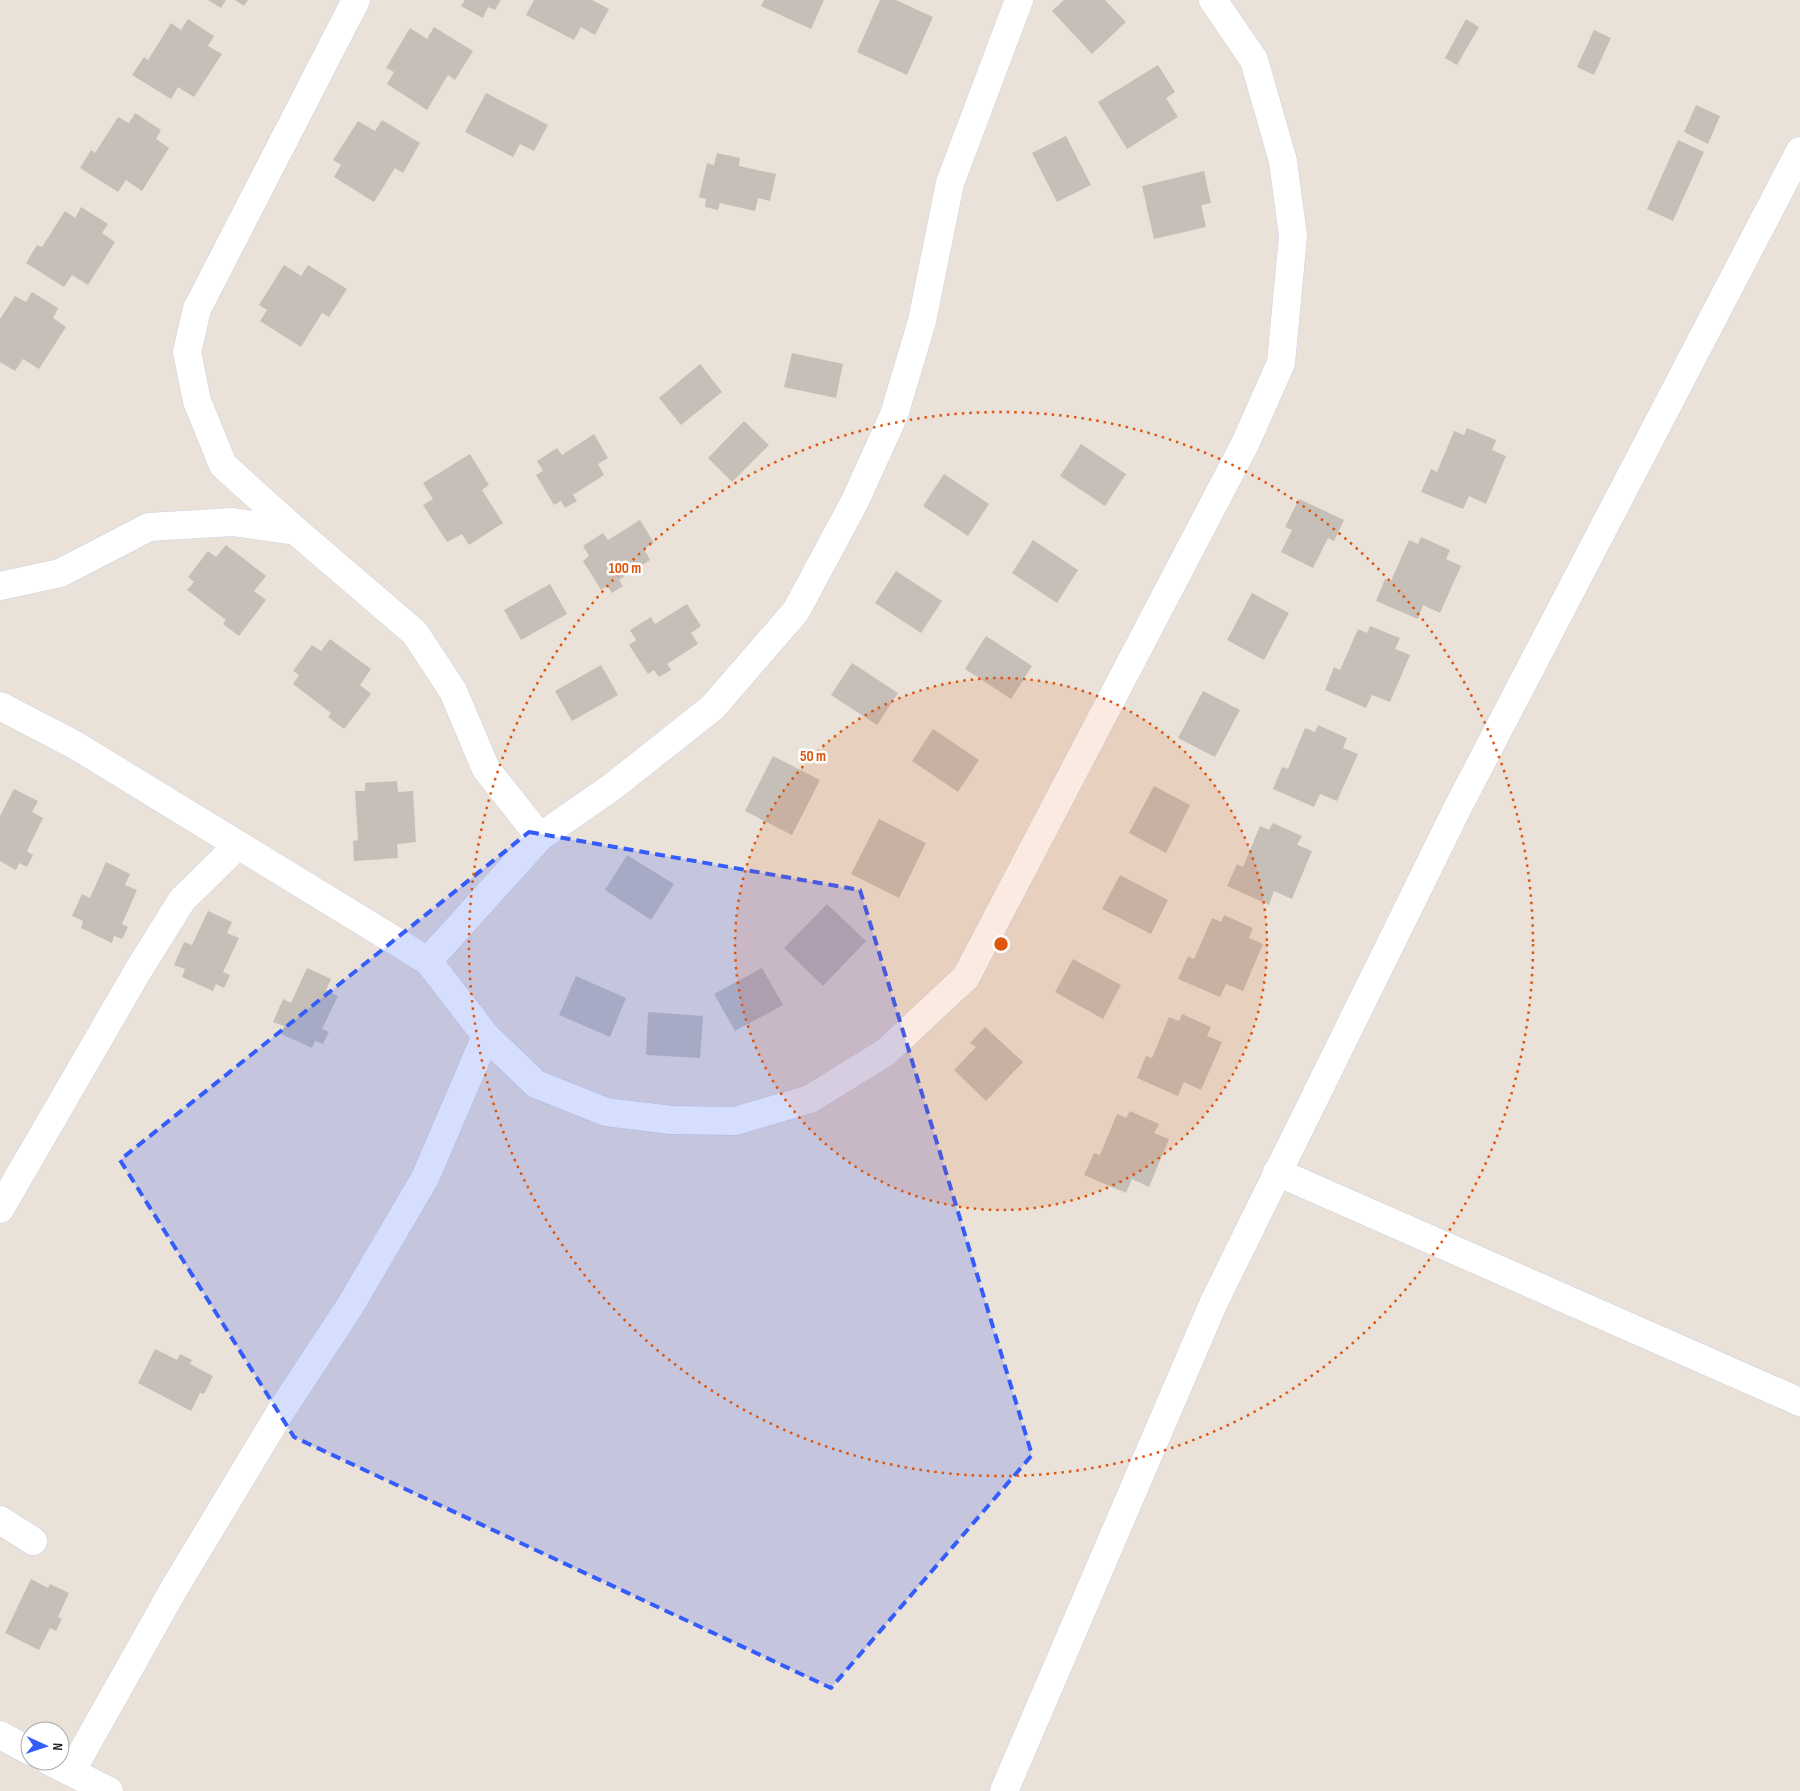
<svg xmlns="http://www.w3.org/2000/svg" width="1800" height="1791" viewBox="0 0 1800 1791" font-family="'Sofia Sans Condensed',sans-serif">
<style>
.building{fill:#c5bfb8}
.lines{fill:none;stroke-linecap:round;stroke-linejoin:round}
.minor-casing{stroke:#cdd1e1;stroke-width:29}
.minor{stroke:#fff;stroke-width:28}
.marked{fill:#345cfa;fill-opacity:0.2;stroke:#345cfa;stroke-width:4;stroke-dasharray:10 6;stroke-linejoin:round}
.ring{fill:none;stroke:#de560d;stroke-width:2.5;stroke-dasharray:2.5 5}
.centre{fill:#de560d;stroke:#fff;stroke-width:2.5}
.ring-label{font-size:15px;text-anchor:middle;font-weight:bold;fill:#de560d;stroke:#fff;stroke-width:5;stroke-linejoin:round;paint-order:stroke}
</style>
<rect width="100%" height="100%" fill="#eae2d8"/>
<path class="building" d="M208,0H226L221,8Z
M235,0H248L244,6Z
M465,0H501L495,10L488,7L483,18L461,6Z
M534,0H592L609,9L595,35L581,27L574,40L526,15Z
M764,0H824L811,29L761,6Z
M880,0H896L933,17L907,75L857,52Z
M1064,0H1105L1126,22L1092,54L1052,11Z
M188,19L214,36L208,46L222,54L194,97L178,87L171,99L132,75L144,57L148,60L171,23L181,30Z
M1466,19L1479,27L1457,65L1445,58Z
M434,27L473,51L455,80L448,75L427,110L387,84L394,72L386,68L410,28L427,39Z
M1594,30L1611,38L1594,75L1577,67Z
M1158,65L1175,92L1166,98L1178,117L1127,149L1098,102Z
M486,93L548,125L534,151L520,144L513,157L465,132Z
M1696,105L1720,116L1708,144L1684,132Z
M135,113L161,130L156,139L169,148L142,191L126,180L118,192L80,168L91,150L95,153L118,117L129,123Z
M382,120L420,143L403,173L395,168L374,202L334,177L341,165L333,160L358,121L375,131Z
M1066,136L1091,185L1057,202L1032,153Z
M1678,140L1704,152L1673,221L1647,209Z
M717,153L740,158L739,166L776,174L770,201L758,198L755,211L720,203L718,210L705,207L706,199L699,197L707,163L714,165Z
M1204,171L1211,203L1201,205L1206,227L1154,239L1142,186Z
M81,207L108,224L102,233L115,242L88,285L72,275L64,287L26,263L37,245L42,247L65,211L75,218Z
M284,265L301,276L308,265L347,289L329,317L322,313L301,347L260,321L267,310L259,305Z
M32,292L58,308L53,318L66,327L39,369L23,359L15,371L0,362V319L15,296L26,302Z
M792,353L843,364L836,398L784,387Z
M700,364L722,392L681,425L659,398Z
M744,421L769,445L732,482L708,458Z
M1467,428L1496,440L1492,450L1506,456L1486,504L1469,496L1463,509L1421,492L1431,469L1437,472L1454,431L1464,435Z
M594,434L608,458L598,464L604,475L573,495L577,501L565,508L561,501L554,505L536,475L543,471L537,461L557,448L562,455Z
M1081,444L1126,474L1105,506L1060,476Z
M470,454L489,485L482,490L503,523L469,545L462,534L447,542L423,505L433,499L423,483Z
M944,474L989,504L968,536L923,506Z
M1299,499L1344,520L1334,541L1328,538L1313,568L1281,552L1292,530L1285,527Z
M640,520L654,543L644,549L650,560L619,580L623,586L612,593L607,586L601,590L583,561L589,556L583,546L603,533L608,540Z
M1421,537L1450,550L1446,559L1461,566L1440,613L1423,605L1418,619L1376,601L1385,579L1391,581L1409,540L1418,544Z
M1033,540L1078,570L1057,603L1012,573Z
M226,545L266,576L254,591L266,600L239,636L223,624L226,620L187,590L194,582L188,577L208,551L216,557Z
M896,571L942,601L921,633L875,603Z
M550,584L567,614L521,640L504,610Z
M1252,593L1289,613L1264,660L1227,640Z
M687,604L701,626L691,633L698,644L667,664L671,670L659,677L654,670L648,674L629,645L636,640L630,630L651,617L655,624Z
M1370,626L1400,638L1395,649L1410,655L1390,702L1372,695L1366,708L1325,690L1334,667L1340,670L1358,629L1367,633Z
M986,636L1032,666L1011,699L965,669Z
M330,639L371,669L360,685L371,694L344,729L328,717L331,713L293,684L299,675L293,671L312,645L321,651Z
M852,663L898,693L877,725L831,695Z
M601,665L618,695L572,721L555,691Z
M1203,691L1240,710L1215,757L1178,738Z
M1318,725L1347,738L1343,748L1358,754L1337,801L1320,794L1314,807L1273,789L1282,767L1288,769L1305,728L1315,732Z
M933,729L979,760L958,792L912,761Z
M773,756L820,780L792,835L745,811Z
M397,781L398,792L413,791L416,842L397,844L398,858L354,861L353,841L358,840L355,791H365V783Z
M1154,786L1190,805L1166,853L1129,833Z
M14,789L38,801L32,812L43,818L27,851L33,855L27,867L19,863L16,870L0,861V816Z
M879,819L926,843L899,898L851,874Z
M1273,823L1302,836L1297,845L1312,851L1292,899L1274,891L1269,905L1227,886L1237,864L1243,867L1260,826L1269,830Z
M627,855L674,884L651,920L605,890Z
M106,862L130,874L125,885L137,890L122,924L128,927L122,939L114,936L112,943L81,928L83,921L72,916L82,894L90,898Z
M1120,875L1168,900L1151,934L1102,909Z
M827,904L866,941L823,986L784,948Z
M208,911L232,922L227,933L239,938L223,972L230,975L224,988L216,984L213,991L182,977L185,969L174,965L184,942L192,945Z
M1224,915L1253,928L1249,938L1263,944L1243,991L1226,984L1220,997L1178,979L1188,956L1194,959L1212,918L1221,922Z
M1073,959L1121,985L1103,1019L1055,992Z
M307,968L331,979L326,990L338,996L322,1029L329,1032L323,1044L315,1041L312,1048L281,1034L284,1026L273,1022L283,999L291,1003Z
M762,968L783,1005L735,1031L714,994Z
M576,976L626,998L610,1037L559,1015Z
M648,1012L703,1016L700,1058L646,1055Z
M1182,1014L1211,1027L1207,1036L1222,1042L1201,1090L1184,1082L1178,1096L1137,1078L1146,1056L1152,1058L1169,1017L1179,1021Z
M985,1027L1023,1062L986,1101L954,1070L976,1047L970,1043Z
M1130,1111L1159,1124L1154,1133L1169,1139L1149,1187L1132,1179L1126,1193L1084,1175L1094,1153L1100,1155L1117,1114L1126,1118Z
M155,1349L177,1360L180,1354L192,1360L190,1364L213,1376L204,1394L200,1393L191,1411L138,1383Z
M31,1579L48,1588L50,1584L69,1593L58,1617L62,1619L56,1631L50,1628L39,1650L5,1633Z"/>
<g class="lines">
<defs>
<path id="minor" d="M356,0L197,309L187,352L197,401L223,465L296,531L415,633L453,691L486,769L540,837L612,787L713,707L796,611L855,501L894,415L922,321L950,183L1019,0
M0,586L60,573L149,527L233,522L296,531
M0,706L75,745L428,961
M540,837L428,961L486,1036L536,1084L606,1112L671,1120L735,1121L810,1099L886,1052L966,977L1245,444L1281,363L1293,236L1283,161L1254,60L1213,0
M1277,1172L1800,1402
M0,1209L139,969L182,900L238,845
M0,1520L33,1541
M0,1735L30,1751
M49,1761L109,1791
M71,1772L175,1587L281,1411L350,1306L425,1178L486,1036
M1004,1791L1214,1302L1458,807L1800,151"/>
</defs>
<use href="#minor" class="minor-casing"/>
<use href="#minor" class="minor"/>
</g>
<path class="marked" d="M529,832L860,890L1032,1455L831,1688L294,1437L120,1160Z"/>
<circle cx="1001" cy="944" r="266" fill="#de560d" fill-opacity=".12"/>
<g class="ring">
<circle cx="1001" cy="944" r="266"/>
<circle cx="1001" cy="944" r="532"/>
</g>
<circle cx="1001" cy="944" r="8" class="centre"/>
<g class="ring-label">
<text x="625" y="573">100 m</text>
<text x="813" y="761">50 m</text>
</g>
<g transform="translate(45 1746) rotate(93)"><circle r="24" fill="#ffffff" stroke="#a9a9a9"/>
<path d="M0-4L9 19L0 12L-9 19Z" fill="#345cfa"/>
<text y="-8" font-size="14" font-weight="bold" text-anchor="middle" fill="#272727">N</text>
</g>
</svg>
